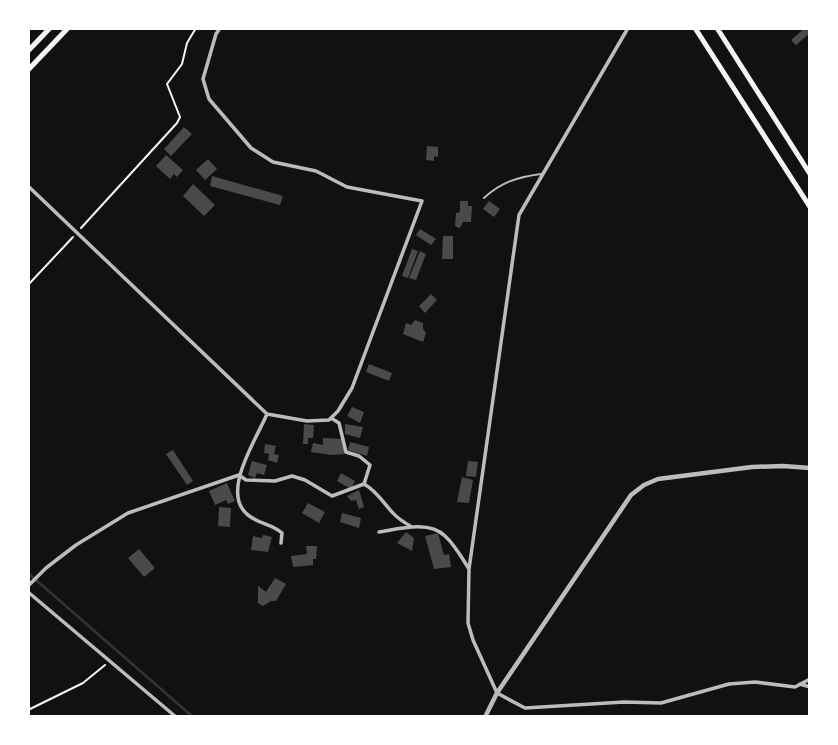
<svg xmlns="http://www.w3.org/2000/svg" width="838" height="745" viewBox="0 0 838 745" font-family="'Asap Condensed',sans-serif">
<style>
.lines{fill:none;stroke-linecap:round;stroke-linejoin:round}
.stream{stroke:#333;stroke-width:2.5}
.building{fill:#4a4a4a}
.path{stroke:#f5f5f5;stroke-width:2}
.service{stroke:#bcbcbc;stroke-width:2}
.minor{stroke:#bcbcbc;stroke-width:3.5}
.tertiary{stroke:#bcbcbc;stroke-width:4.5}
.trunk{stroke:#f5f5f5;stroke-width:5}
</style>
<rect width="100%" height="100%" fill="#111"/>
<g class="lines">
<path class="stream" d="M28,573L193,717"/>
</g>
<path class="building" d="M805,28H810V33L796,45L791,40Z
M184,127L192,134L171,156L164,149Z
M427,146L438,147V157L434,156V161L426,160Z
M166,155L183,170L177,177L174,174L170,179L156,166Z
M208,159L217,169L205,180L196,170Z
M212,176L283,196L280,205L210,186Z
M193,184L215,205L204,216L183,196Z
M460,201H468V206H472L471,222H463L460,228L455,226L456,213L460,212Z
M489,201L500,209L494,217L483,209Z
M420,229L436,239L431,245L416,235Z
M443,236H453V259H442Z
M412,249L418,251L408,278L402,276Z
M420,251L426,254L416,280L409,278Z
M431,294L437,300L425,313L419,306Z
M415,320L423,323V329L426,333L423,342L403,334L406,323L411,325Z
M369,364L392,373L389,381L366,372Z
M352,407L364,412L360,423L347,416Z
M304,424L314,425L313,438H308V444H303Z
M345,424L363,427L360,438L345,434Z
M323,438L342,439L345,454L331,455L311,452L313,443L323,445Z
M350,442L369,447L367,456L348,450Z
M265,444L276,446L274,454L279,455L277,463L268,460L269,454L264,453Z
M173,450L193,481L187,485L166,454Z
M252,461L267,465L264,475L257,473L255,478L248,475Z
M468,461L478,462L476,477L466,476Z
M341,473L355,481L351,489L337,481Z
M462,477L473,480L469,503L457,502Z
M227,483L235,501L228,504L226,500L215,505L209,491Z
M359,490L364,507L359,509L356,500L351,501L347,496Z
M308,503L325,512L319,523L302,513Z
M219,507L231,508L230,527L218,526Z
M342,513L361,518L359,528L340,522Z
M406,532L414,538L412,551L397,543Z
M438,533L444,555L449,554L451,567L434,569L425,536Z
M263,535L272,537L268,552L251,550L253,536L262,538Z
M306,546H317L316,559H313V565L293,567L291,556L307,554Z
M139,549L155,568L144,577L128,558Z
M275,578L286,584L276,601H271L263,606L258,603V586L266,592Z"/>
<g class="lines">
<path class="path" d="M81,228L177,123L180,117L167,84L182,64L187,43L196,28
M28,285L73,237
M28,710L83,683L105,665"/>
<path class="service" d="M484,198C501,182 518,177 541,174"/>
<path class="minor" d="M220,28L216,34L203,79L209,99L251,148L273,162L316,171L347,187L422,201L352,388L338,411L329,420L307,421L267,414C256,440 220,493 248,515C259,524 272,524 282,533L281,543
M628,28L519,215L469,569L468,623L473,640L497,693L525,708L624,702L661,703L729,684L755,682L795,687L810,679
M28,186L267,414
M331,418L339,423L346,452L359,456L370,465L364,484
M379,532C398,529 429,520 445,536C455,545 462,558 469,569
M28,586L46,568L76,545L128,513L239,475L246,480L275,481L292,476L305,480L332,496L364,484C378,492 383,503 393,513C398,519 405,523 412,527
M28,592L176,717
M800,684L810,687"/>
<path class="tertiary" d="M485,717L497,693L631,495L644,485L658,479L752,467L783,466L810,468"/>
<path class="trunk" d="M695,28L810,207
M717,28L810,174
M28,51L50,28
M28,70L68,28"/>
</g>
<rect width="838" height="745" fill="none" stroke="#ffffff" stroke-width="60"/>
</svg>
